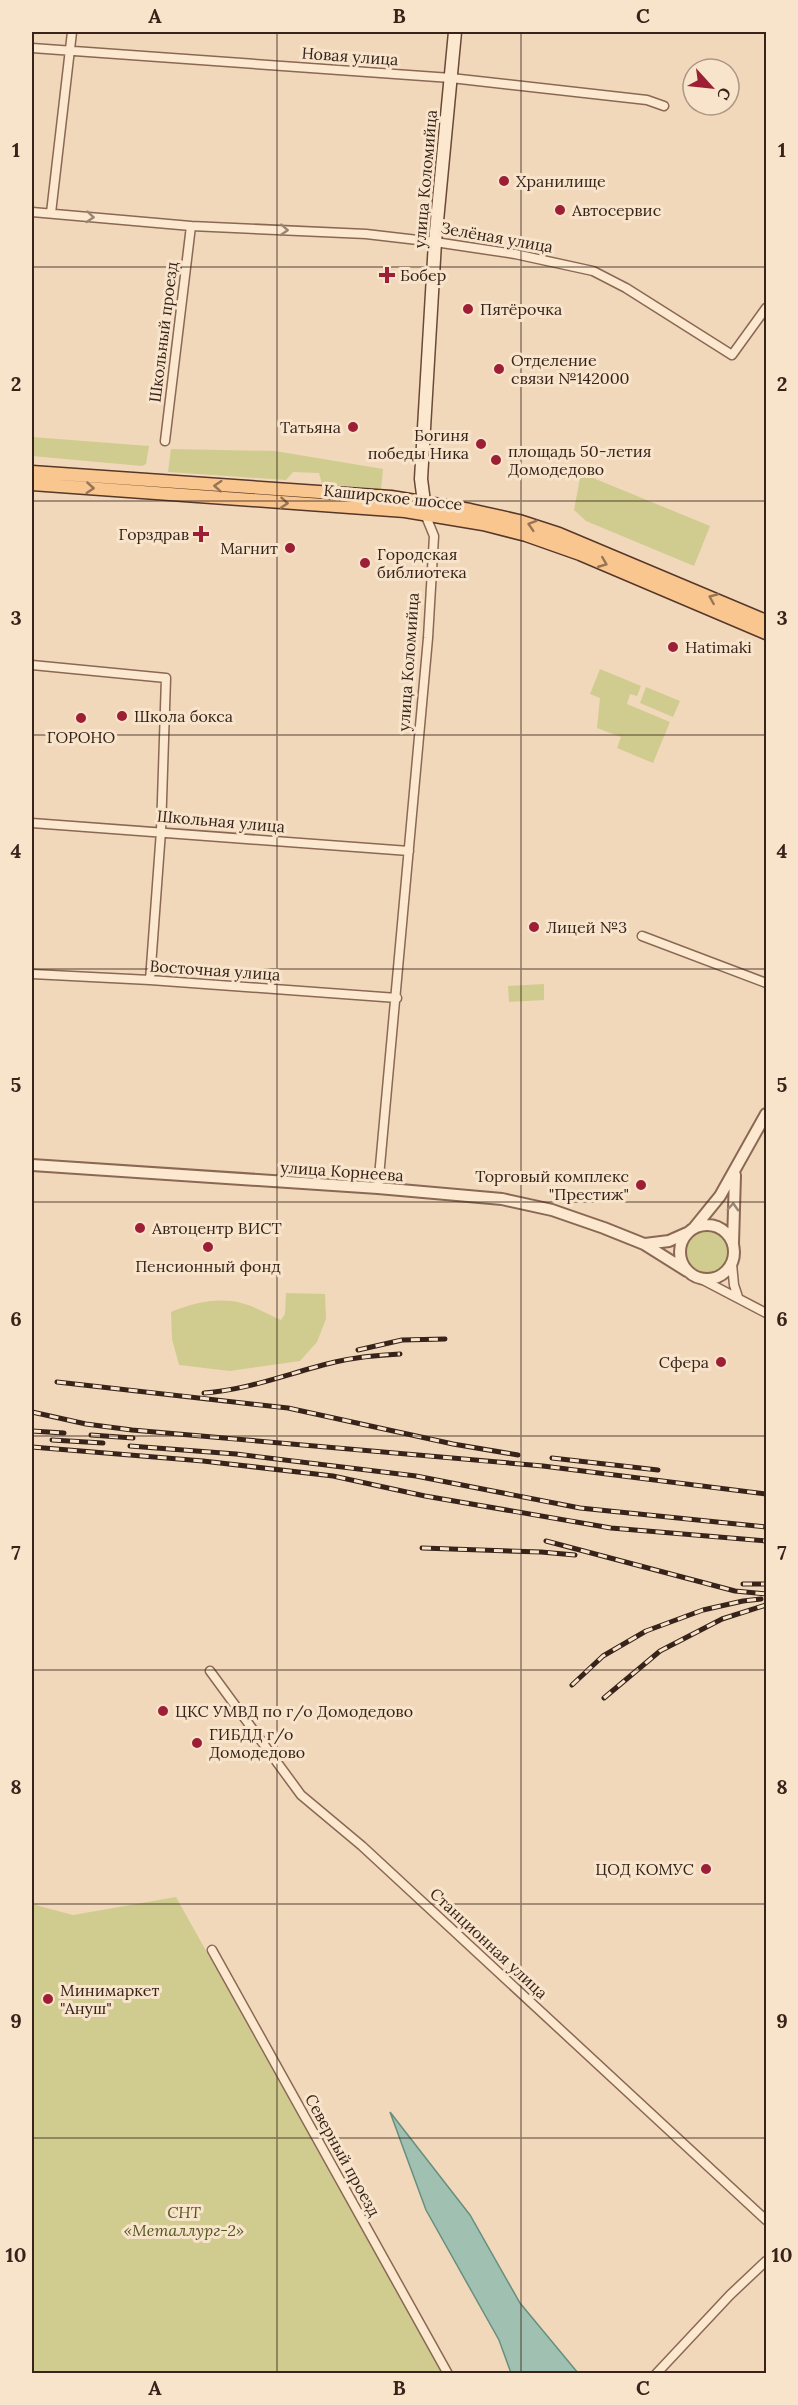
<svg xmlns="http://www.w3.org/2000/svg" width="798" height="2405" viewBox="0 0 798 2405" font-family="Lora,serif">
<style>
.green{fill:#d0cc8f}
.water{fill:#a0c1b2;stroke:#678f7f;stroke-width:1.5}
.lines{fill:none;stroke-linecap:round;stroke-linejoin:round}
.minor-casing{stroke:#8a6854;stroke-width:11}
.tertiary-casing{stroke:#8a6854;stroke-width:14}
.secondary-casing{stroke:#6b4937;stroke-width:15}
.primary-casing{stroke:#563729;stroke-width:15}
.minor{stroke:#fce7cf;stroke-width:8}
.tertiary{stroke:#fce7cf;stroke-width:10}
.secondary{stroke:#fce7cf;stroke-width:12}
.primary{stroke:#f9c68f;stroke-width:12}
.rail-casing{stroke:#37231a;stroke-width:5}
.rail{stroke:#f8e4cb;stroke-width:3;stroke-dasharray:9;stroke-linecap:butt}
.oneway{stroke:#9a8574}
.oneway2{stroke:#987454}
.grid{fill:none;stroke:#37231a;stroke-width:1.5;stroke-opacity:0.55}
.poi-dot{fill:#9d1f35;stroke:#f8e4cb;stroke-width:2}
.labels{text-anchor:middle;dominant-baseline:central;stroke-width:6;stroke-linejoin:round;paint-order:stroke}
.street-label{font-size:16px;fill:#37231a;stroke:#f8e4cb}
.poi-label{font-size:16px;fill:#37231a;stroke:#f8e4cb;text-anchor:start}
.park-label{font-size:16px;font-style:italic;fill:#51551f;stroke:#f8e4cb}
.neatline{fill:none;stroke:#37231a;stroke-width:2}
.grid-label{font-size:20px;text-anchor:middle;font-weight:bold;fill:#37231a}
</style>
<rect width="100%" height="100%" fill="#f1d8bb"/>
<path class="green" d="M32,437L149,446L146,464L142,466L32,456Z
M171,449L275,451L383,469L381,489L322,484L319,473L293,472L286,480L168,472Z
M581,473L710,526L694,566L586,521L574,510Z
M600,669L641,686L637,696L630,694L627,704L670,722L653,763L617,748L621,737L597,728L600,698L590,694Z
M646,687L680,701L673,717L640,703Z
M544,984V1000L509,1002L508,986Z
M685 1252a22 22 0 1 1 44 0a22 22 0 1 1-44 0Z
M286,1293L325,1294L326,1319L317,1342L300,1361L230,1371L179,1365L172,1339L171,1312C192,1303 219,1297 241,1303C255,1306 268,1315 281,1320L285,1314Z
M176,1897L442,2373H32V1904L73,1915Z"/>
<path class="water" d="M390,2112L470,2215L520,2303L578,2373H511L499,2340L426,2210Z"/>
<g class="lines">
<defs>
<path id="minor" d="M32,48L451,78L647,100L664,106
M32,212L191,226L366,234L435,242L515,254L593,271L626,288L732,355L766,308
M51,213L72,32
M165,441L191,226
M32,665L166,678L161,831L150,980
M32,823L409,851
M642,936L766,983
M32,974L150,980L397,998
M378,1188L428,638L434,536L425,514
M732,1264L734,1285L738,1297
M701,1279L766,1313
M210,1671L301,1795L362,1846L766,2220
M212,1950L448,2374
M656,2374L730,2295L766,2261"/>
<path id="tertiary" d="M32,1165L378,1188L502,1199L552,1210L604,1228L644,1244L687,1271
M680 1252a27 27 0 1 1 54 0a27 27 0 1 1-54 0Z
M694,1228L720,1196L766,1114
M733,1243L735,1175
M645,1244L669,1241L687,1233"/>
<path id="secondary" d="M425,510L421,479L435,242L455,32"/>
<path id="primary" d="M32,472L391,497L470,510L519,521L559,534L766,621
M32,484L405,511L483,524L526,535L580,554L766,633"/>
</defs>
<use href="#minor" class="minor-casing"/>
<use href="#tertiary" class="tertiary-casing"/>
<use href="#secondary" class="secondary-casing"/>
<use href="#primary" class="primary-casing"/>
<use href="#minor" class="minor"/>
<use href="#tertiary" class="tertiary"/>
<use href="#secondary" class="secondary"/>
<use href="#primary" class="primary"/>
<defs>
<path id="rail" d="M358,1350L402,1340L445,1339
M57,1382L288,1408L453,1444L518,1455
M204,1393C249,1390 292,1372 335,1362C357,1357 378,1355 400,1354
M32,1412L86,1424L132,1430L543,1466L766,1494
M32,1431L64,1433
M91,1435L133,1438
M52,1440L103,1443
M130,1446L236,1454L416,1476L580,1508L766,1527
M32,1447L203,1461L333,1476L425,1496L611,1528L766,1541
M552,1458L658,1470
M546,1541L735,1591L766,1594
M422,1548L541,1552L575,1555
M743,1584H766
M572,1685L603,1656L646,1631L703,1610L743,1601L761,1599
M604,1698L660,1651L722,1619L766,1605"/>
</defs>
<use href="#rail" class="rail-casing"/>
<use href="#rail" class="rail"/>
</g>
<defs><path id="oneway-chevron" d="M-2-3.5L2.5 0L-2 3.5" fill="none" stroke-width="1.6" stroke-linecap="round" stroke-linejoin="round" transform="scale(1.5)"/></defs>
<g class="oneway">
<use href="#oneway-chevron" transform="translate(90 217) rotate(5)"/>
<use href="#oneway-chevron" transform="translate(284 230) rotate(3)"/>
<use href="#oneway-chevron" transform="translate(733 1207) rotate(-87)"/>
</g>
<g class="oneway2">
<use href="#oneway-chevron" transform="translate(218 486) rotate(-176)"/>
<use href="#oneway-chevron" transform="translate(90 488) rotate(4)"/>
<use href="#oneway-chevron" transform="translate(284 503) rotate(4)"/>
<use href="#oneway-chevron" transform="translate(532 525) rotate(-163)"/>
<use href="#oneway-chevron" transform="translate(603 563) rotate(22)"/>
<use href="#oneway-chevron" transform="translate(713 598) rotate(-157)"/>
</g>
<path class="grid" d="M277,32V2374M521,32V2374M32,267H766M32,501H766M32,735H766M32,969H766M32,1202H766M32,1436H766M32,1670H766M32,1904H766M32,2138H766"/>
<g class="poi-dot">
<circle cx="504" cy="181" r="6"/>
<circle cx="560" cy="210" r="6"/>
<path d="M384 266h6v6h6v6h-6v6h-6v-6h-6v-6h6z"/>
<circle cx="468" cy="309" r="6"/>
<circle cx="499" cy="369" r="6"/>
<circle cx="353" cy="427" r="6"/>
<circle cx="481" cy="444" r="6"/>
<circle cx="496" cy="460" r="6"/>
<path d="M198 525h6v6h6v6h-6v6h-6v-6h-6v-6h6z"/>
<circle cx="290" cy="548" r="6"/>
<circle cx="365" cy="563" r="6"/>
<circle cx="673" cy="647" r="6"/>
<circle cx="122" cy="716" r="6"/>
<circle cx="81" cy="718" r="6"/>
<circle cx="534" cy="927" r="6"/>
<circle cx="641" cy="1185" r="6"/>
<circle cx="140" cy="1228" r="6"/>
<circle cx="208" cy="1247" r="6"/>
<circle cx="721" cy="1362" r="6"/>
<circle cx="163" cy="1711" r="6"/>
<circle cx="197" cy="1743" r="6"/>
<circle cx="706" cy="1869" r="6"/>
<circle cx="48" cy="1999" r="6"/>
</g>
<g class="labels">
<g class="street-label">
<text transform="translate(350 56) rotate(4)">Новая улица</text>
<text transform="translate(425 179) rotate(-85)">улица Коломийца</text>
<text transform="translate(497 237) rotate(10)">Зелёная улица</text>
<text transform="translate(163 332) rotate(-83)">Школьный проезд</text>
<text transform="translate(393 497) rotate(6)">Каширское шоссе</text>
<text transform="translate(408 662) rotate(-86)">улица Коломийца</text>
<text transform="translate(221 821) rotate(5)">Школьная улица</text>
<text transform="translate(215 970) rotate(4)">Восточная улица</text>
<text transform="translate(342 1171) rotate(4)">улица Корнеева</text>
<text transform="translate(489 1943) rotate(43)">Станционная улица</text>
<text transform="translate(343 2155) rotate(61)">Северный проезд</text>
</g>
<g class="poi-label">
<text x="516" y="181">Хранилище</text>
<text x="572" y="210">Автосервис</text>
<text x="400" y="275">Бобер</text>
<text x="480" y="309">Пятёрочка</text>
<text x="511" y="360">Отделение<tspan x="511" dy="18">связи №142000</tspan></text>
<text x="341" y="427" text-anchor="end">Татьяна</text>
<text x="469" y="435" text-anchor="end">Богиня<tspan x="469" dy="18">победы Ника</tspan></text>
<text x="508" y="451">площадь 50-летия<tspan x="508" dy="18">Домодедово</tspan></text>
<text x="189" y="534" text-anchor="end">Горздрав</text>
<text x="278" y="548" text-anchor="end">Магнит</text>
<text x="377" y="554">Городская<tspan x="377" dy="18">библиотека</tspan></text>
<text x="685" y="647">Hatimaki</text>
<text x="134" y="716">Школа бокса</text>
<text x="81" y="737" text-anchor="middle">ГОРОНО</text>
<text x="546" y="927">Лицей №3</text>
<text x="629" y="1176" text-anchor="end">Торговый комплекс<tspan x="629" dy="18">"Престиж"</tspan></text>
<text x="152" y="1228">Автоцентр ВИСТ</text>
<text x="208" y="1266" text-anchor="middle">Пенсионный фонд</text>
<text x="709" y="1362" text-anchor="end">Сфера</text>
<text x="175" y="1711">ЦКС УМВД по г/о Домодедово</text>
<text x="209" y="1734">ГИБДД г/о<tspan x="209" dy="18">Домодедово</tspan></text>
<text x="694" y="1869" text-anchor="end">ЦОД КОМУС</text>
<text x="60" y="1990">Минимаркет<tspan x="60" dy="18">"Ануш"</tspan></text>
</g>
<g class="park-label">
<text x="184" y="2212">СНТ<tspan x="184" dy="18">«Металлург-2»</tspan></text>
</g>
</g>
<rect width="798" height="2405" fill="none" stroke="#f8e4cb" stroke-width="66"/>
<g transform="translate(711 87) rotate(117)"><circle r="28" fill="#f8e4cb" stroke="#ab9784" stroke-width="1.5"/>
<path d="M0-4.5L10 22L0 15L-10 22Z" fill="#9d1f35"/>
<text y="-9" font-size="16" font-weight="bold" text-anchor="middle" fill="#37231a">С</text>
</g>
<rect x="33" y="33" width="732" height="2339" class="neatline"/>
<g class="grid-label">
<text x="155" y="23">A</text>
<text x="399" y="23">B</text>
<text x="643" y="23">C</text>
<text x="16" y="157">1</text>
<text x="782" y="157">1</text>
<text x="16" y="391">2</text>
<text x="782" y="391">2</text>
<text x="16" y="625">3</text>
<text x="782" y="625">3</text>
<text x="16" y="858">4</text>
<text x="782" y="858">4</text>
<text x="16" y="1092">5</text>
<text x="782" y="1092">5</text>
<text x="16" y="1326">6</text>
<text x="782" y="1326">6</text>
<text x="16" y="1560">7</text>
<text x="782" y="1560">7</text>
<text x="16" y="1794">8</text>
<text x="782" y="1794">8</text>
<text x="16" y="2028">9</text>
<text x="782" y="2028">9</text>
<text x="16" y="2262">10</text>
<text x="782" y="2262">10</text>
<text x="155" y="2395">A</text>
<text x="399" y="2395">B</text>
<text x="643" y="2395">C</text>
</g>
</svg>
